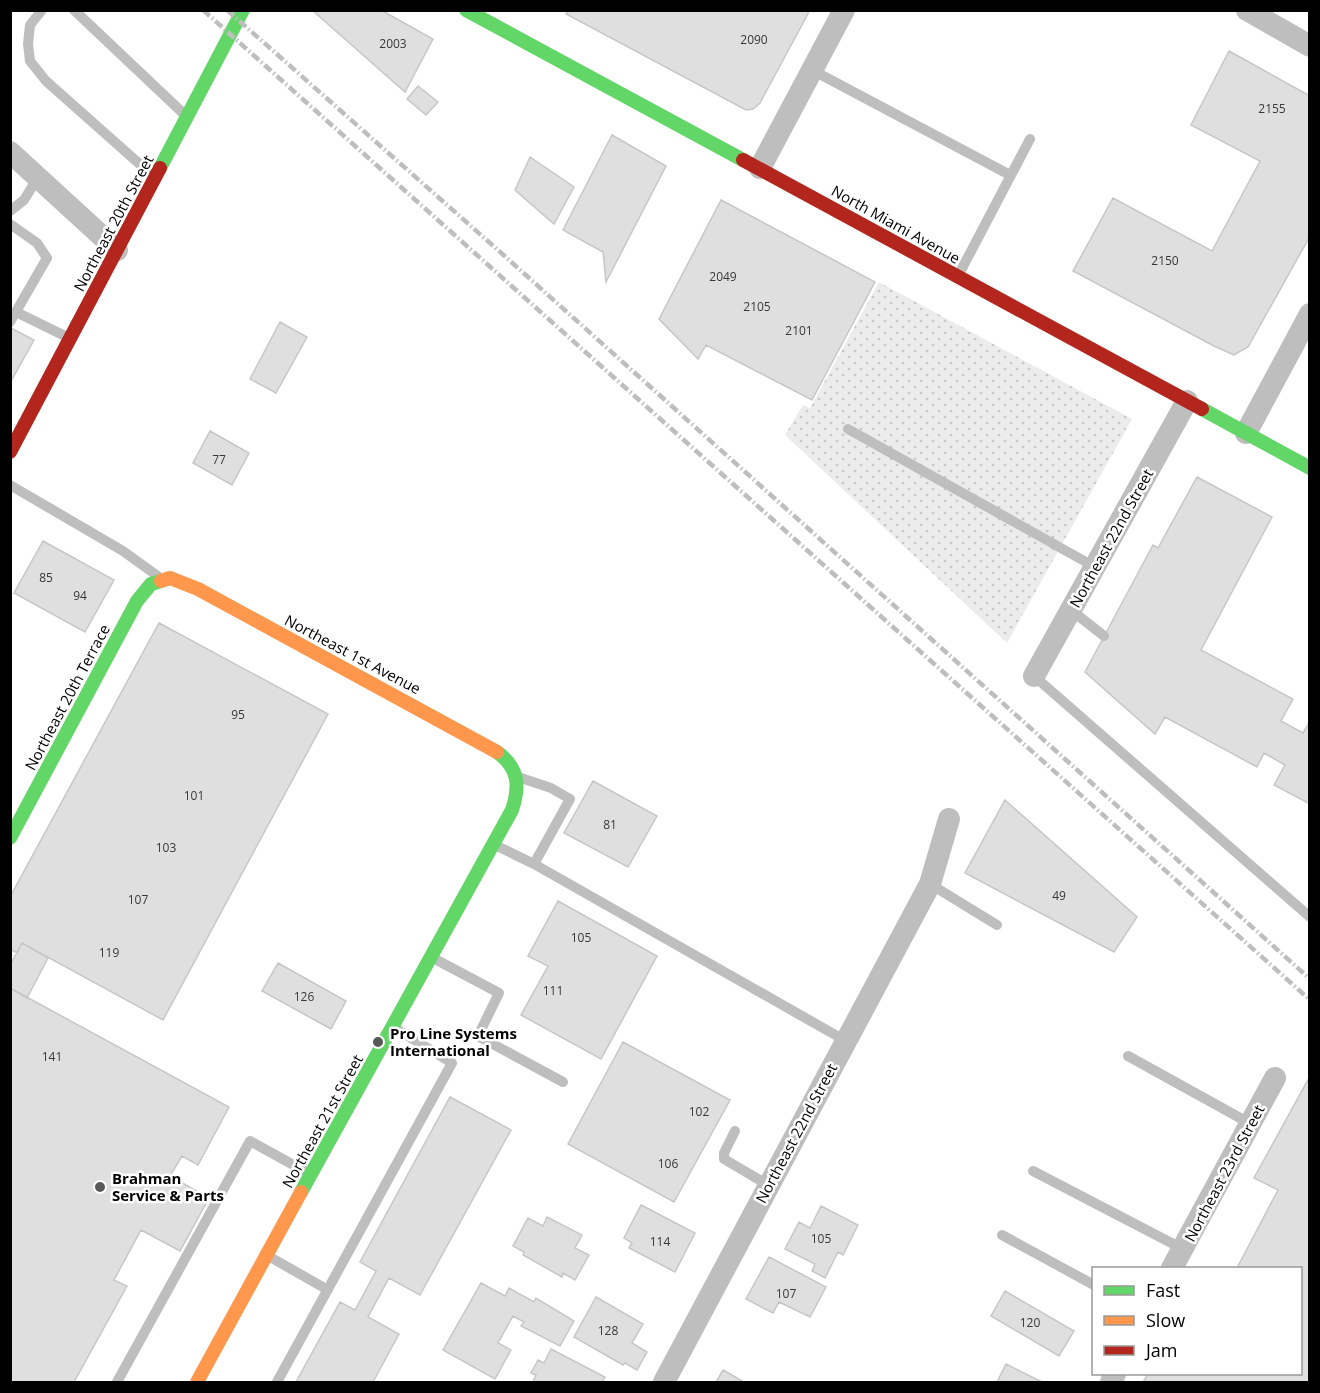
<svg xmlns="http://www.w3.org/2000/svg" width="1320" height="1393" viewBox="0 0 1320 1393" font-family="'Open Sans',sans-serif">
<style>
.grass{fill:url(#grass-dots)}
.building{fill:#dfdfdf;stroke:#c7c7c7;stroke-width:1.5}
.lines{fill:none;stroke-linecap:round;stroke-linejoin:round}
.lane{stroke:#bebebe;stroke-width:10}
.street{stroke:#bebebe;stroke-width:22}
.fast{stroke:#63d668;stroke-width:14}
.slow{stroke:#ff974d;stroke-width:14}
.jam{stroke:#b3261e;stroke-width:14}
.rail{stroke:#bebebe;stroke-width:4.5;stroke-dasharray:9 3 1.5 3;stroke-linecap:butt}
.poi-dot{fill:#595959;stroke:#fff;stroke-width:2}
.labels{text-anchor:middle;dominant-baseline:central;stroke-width:5;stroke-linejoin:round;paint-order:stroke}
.number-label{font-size:12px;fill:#383838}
.street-label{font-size:15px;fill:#000;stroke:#fff}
.poi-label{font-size:15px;font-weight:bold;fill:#000;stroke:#fff;text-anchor:start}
</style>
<defs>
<pattern id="grass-dots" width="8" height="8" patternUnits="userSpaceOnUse" patternTransform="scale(1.5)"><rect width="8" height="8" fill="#ececec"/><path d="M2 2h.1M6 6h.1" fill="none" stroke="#c9c9c9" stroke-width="1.8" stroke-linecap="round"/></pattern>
</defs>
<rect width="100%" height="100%" fill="#fff"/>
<path class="grass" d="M879,282L1132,419L1007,643L785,435L803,405L810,408Z"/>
<path class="building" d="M312,10H381L433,39L405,92Z
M568,10H810L760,103L753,109L746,110L566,14Z
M1229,51L1310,96V236L1248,347L1234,355L1214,346L1073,271L1113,198L1212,251L1260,161L1191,125Z
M418,86L438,102L426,115L407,99Z
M612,135L666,166L606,282L603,252L563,230Z
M530,157L574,187L554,224L515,190Z
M721,200L875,282L812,400L706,345L698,359L659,319Z
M280,322L307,337L276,393L250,379Z
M11,328L34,340L10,383V330Z
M210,431L249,453L232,485L193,463Z
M1197,477L1272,517L1201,650L1293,699L1281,721L1303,733L1310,721V804L1274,785L1285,765L1264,753L1257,767L1165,717L1155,734L1085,672L1153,545L1158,548Z
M43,541L114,580L85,632L14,593Z
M159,623L328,714L163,1020L22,943L17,953L10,949V897Z
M593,781L657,816L628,867L564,833Z
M1005,800L1137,917L1114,952L965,873Z
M558,901L657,956L601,1059L521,1015L548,966L528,956Z
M22,943L48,958L27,998L10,988V965Z
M278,963L346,1001L331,1029L262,991Z
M10,988L229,1107L198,1165L182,1156L170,1176L209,1198L180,1251L141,1230L114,1280L127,1286L74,1382H10Z
M623,1042L730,1100L674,1202L568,1144Z
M1309,1078L1310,1382H1143L1148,1374H1300V1268H1237L1278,1190L1254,1178Z
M450,1097L511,1130L420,1295L389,1278L368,1317L399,1334L373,1382H296L340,1302L355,1310L376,1271L360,1262Z
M641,1205L695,1233L675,1272L629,1248L632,1243L624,1238Z
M821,1206L858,1225L843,1255L838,1252L825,1278L812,1271L815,1264L785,1249L799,1222L810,1228Z
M547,1217L582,1235L575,1248L589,1255L575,1280L563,1273L562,1277L523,1255L524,1252L513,1246L528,1218L543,1226Z
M769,1257L826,1287L810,1317L779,1302L773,1313L746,1299Z
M481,1283L505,1296L509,1288L534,1302L536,1298L574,1321L560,1346L521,1326L524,1322L513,1316L498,1343L511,1350L495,1379L443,1350Z
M1005,1291L1074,1331L1059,1356L991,1316Z
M596,1297L643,1324L632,1343L647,1352L637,1370L625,1363L623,1365L574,1337Z
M551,1349L605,1377L602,1382H533L536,1375L531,1373L538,1360L544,1363Z
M1006,1364L1042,1382H997Z
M723,1370L744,1382H716Z"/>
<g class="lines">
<path class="lane" d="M42,10L30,25L28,44L30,61L46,81L152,175
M74,10L185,115
M812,70L1010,175
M10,211L24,200L38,177
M10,224L37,243L47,258L10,322
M958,276L1030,139
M16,312L67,337
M848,429L1095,567
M10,485L123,551L159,577
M1071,610L1104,636
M1034,676L1310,917
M521,778L551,788L570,799L534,864
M495,845L534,864L846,1041
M930,884L997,925
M433,958L499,993L478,1036L563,1082
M1128,1056L1251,1124
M735,1131L724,1153V1159L768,1185
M1033,1171L1183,1249
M1002,1235L1094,1285
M270,1257L328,1290
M117,1382L250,1141L310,1174
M277,1382L452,1063L395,1028"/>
<path class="street" d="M1247,10L1310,46
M10,152L117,250
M760,168L844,10
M1246,433L1310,314
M1034,676L1187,401
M1172,1268L1275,1078
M664,1382L930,884L949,819
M1111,1382L1115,1374"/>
<path class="fast" d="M466,10L743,160
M160,168L243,10
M1202,409L1310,468
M10,838L137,601L151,584L161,581
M301,1192L512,810C520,786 519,768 497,752"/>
<path class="slow" d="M161,581L170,578L198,589L497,752
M197,1382L301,1192"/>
<path class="jam" d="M743,160L1202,409
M10,452L160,168"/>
<path class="rail" d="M203,10L1310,1000
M227,10L499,251L1310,979"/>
</g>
<g class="poi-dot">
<circle cx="378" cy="1042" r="6"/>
<circle cx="100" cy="1187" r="6"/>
</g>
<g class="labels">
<g class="number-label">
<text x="754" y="39">2090</text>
<text x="393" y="43">2003</text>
<text x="1272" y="108">2155</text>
<text x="1165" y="260">2150</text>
<text x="723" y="276">2049</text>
<text x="757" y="306">2105</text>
<text x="799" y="330">2101</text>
<text x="219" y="459">77</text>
<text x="46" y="577">85</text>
<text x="80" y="595">94</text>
<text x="238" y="714">95</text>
<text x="194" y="795">101</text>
<text x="610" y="824">81</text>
<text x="166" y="847">103</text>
<text x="1059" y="895">49</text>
<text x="138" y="899">107</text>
<text x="581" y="937">105</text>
<text x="109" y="952">119</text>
<text x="553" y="990">111</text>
<text x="304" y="996">126</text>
<text x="52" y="1056">141</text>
<text x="699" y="1111">102</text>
<text x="668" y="1163">106</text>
<text x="821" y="1238">105</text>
<text x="660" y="1241">114</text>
<text x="786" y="1293">107</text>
<text x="1030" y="1322">120</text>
<text x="608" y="1330">128</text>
</g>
<g class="street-label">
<text transform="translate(113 223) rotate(-62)">Northeast 20th Street</text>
<text transform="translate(896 224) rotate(29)">North Miami Avenue</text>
<text transform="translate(1111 538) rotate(-61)">Northeast 22nd Street</text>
<text transform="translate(353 654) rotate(28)">Northeast 1st Avenue</text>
<text transform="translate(67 697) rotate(-62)">Northeast 20th Terrace</text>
<text transform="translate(322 1121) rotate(-61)">Northeast 21st Street</text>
<text transform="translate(796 1133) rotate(-62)">Northeast 22nd Street</text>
<text transform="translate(1224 1173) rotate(-62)">Northeast 23rd Street</text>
</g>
<g class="poi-label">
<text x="390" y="1033">Pro Line Systems<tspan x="390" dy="17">International</tspan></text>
<text x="112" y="1178">Brahman<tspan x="112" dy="17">Service &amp; Parts</tspan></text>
</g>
</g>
<rect width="1320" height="1393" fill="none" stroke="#000000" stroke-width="24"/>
<rect x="1092" y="1267" width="210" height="108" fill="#ffffff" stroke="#999999" stroke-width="1.5"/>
<rect x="1104" y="1286" width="30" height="9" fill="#63d668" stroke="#999999" stroke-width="1.5"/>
<text x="1146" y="1297" font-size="18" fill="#000000">Fast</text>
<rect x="1104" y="1316" width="30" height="9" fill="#ff974d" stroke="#999999" stroke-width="1.5"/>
<text x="1146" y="1327" font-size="18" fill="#000000">Slow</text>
<rect x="1104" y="1346" width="30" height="9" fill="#b3261e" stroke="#999999" stroke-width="1.5"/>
<text x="1146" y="1357" font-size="18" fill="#000000">Jam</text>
</svg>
